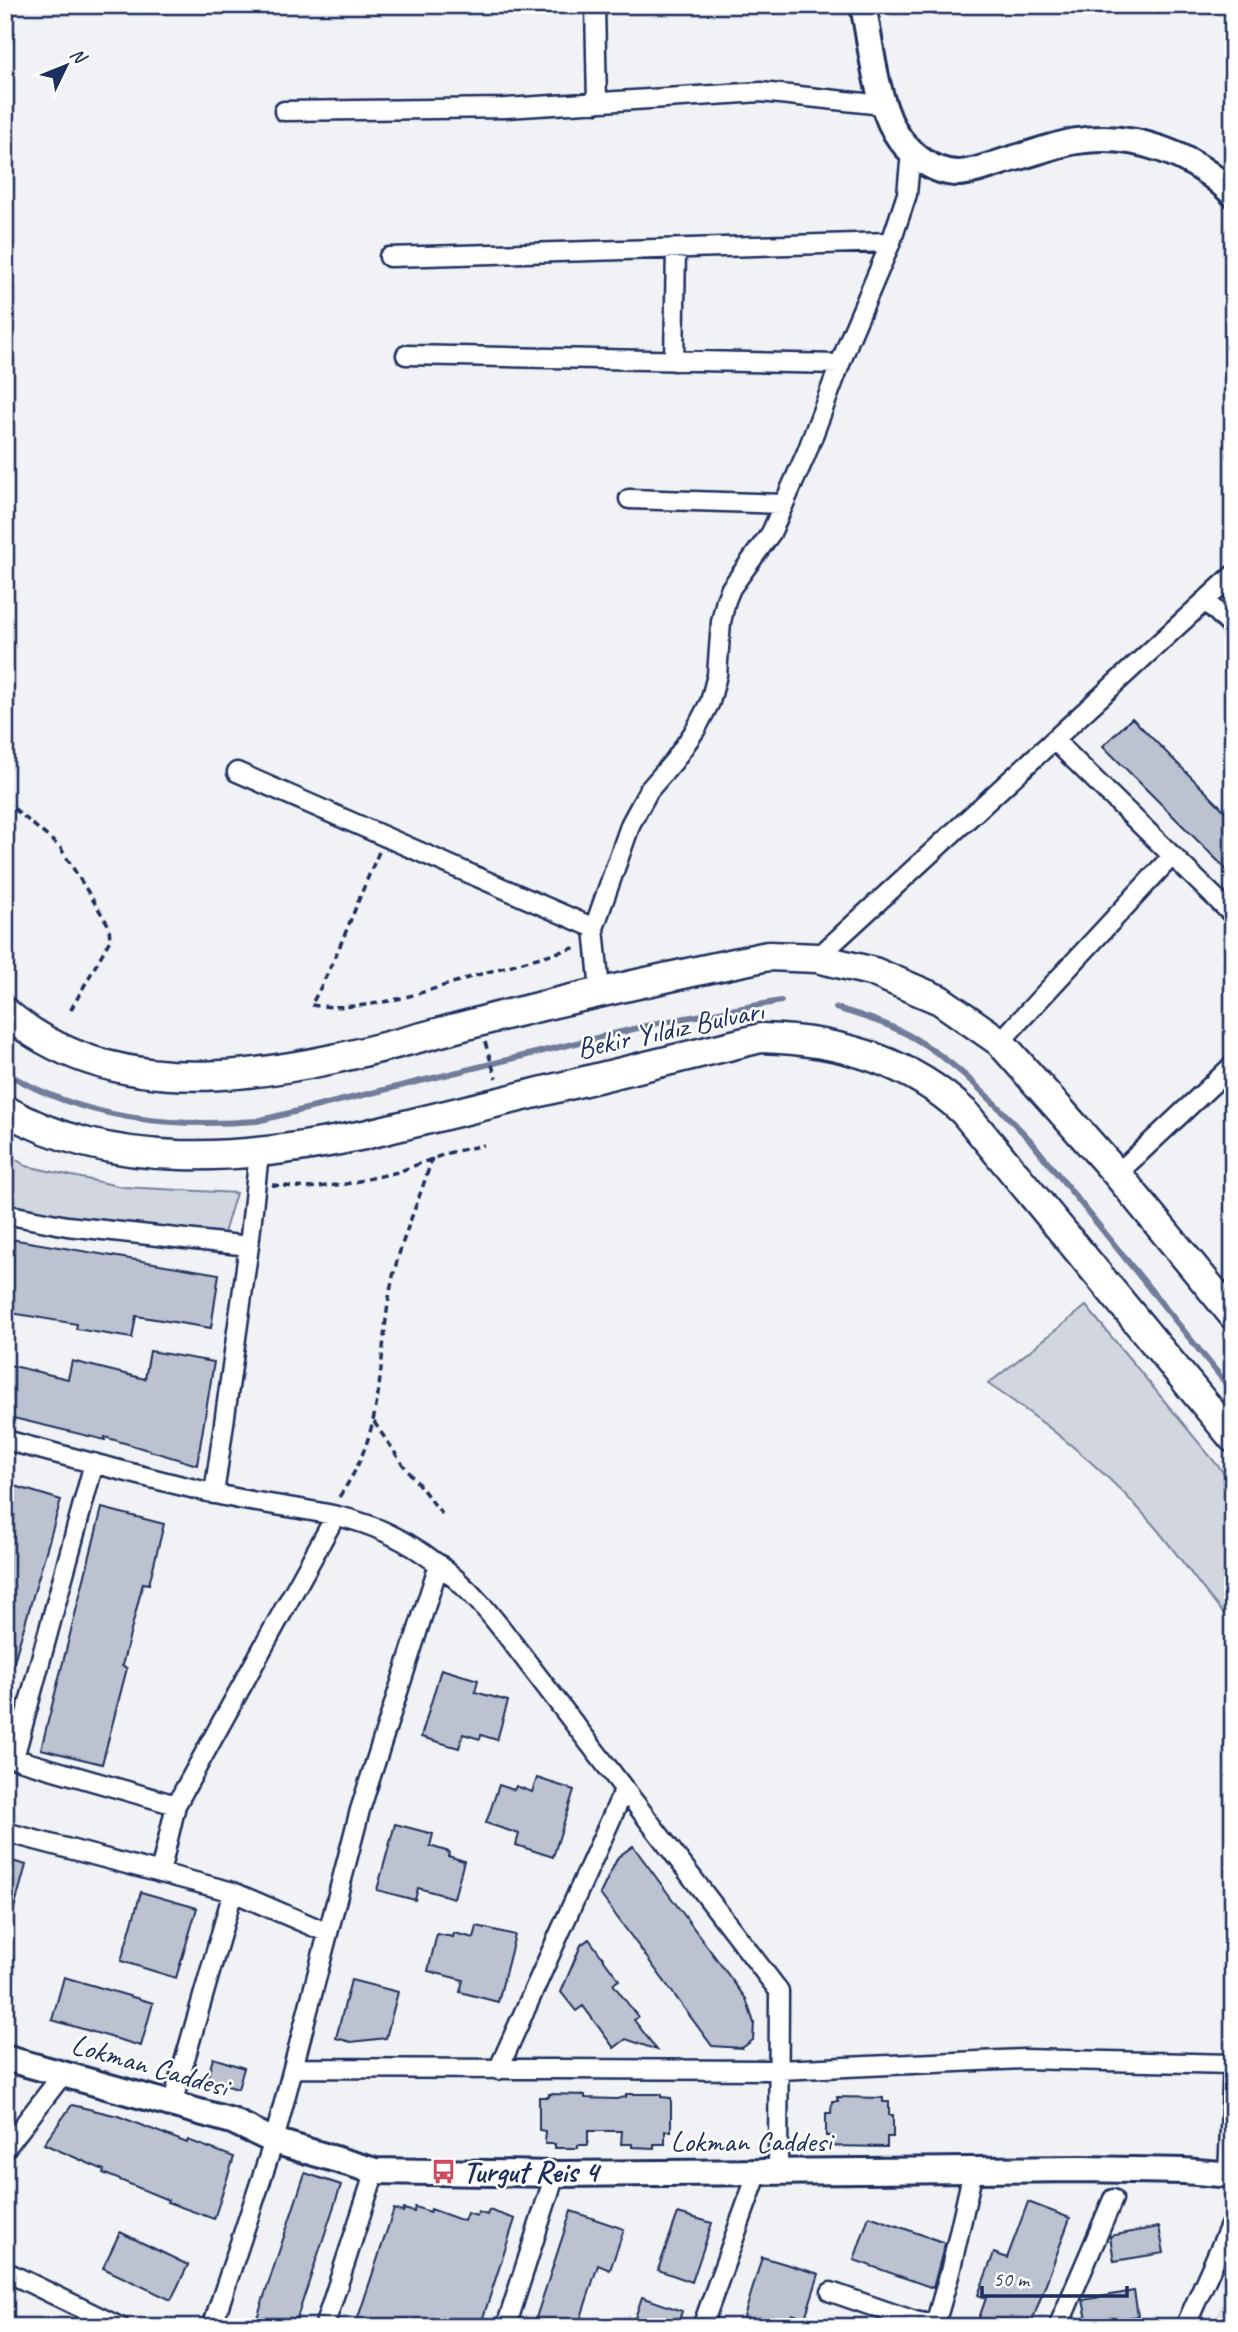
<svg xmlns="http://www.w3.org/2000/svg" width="1238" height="2332" viewBox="0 0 1238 2332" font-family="Caveat,sans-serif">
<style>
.built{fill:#e1e4ea}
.green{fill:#d2d6df;stroke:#76829e;stroke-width:2}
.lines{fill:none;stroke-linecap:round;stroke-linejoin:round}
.stream{stroke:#707c9a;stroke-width:6}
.building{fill:#bcc2d0;stroke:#1b2f5e;stroke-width:2}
.street-casing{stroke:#1b2f5e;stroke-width:23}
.secondary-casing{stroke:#1b2f5e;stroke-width:30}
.primary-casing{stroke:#1b2f5e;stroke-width:33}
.path{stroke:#1b2f5e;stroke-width:3.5;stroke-dasharray:7 5;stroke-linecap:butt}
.street{stroke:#fff;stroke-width:18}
.secondary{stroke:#fff;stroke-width:24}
.primary{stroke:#fff;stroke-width:28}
.labels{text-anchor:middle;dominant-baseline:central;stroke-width:5;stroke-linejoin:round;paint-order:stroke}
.street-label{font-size:30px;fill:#1b2f5e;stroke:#fff}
.poi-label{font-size:30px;font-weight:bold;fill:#1b2f5e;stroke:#fff;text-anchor:start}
</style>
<rect width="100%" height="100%" fill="#f1f2f5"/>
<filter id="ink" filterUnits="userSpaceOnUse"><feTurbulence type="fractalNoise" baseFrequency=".0143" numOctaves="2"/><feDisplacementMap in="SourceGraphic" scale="14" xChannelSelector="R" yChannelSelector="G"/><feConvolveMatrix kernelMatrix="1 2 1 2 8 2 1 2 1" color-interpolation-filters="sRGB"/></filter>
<g filter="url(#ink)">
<path class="built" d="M1233,2283V2327H1211Z"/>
<path class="green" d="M5,1152L26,1166L123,1187L236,1193L224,1233L183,1243L5,1215Z
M1086,1306L1233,1484V1624C1204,1594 1182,1559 1155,1527C1107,1471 1050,1425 988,1384Z"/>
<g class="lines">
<path class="stream" d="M836,1008C853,1013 870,1018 887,1025C943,1047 989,1097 1030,1140L1233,1392
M5,1072C82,1119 169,1128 257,1121L658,1023L781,1001"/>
</g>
<path class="building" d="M1132,718L1233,819V876L1103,746Z
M5,1238L219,1274L211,1328L136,1316L132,1338L76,1329L77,1324L5,1312Z
M150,1351L214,1362L197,1465L105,1437V1440L5,1416V1364L68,1379L72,1361L145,1379Z
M5,1483L61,1500L10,1675H5Z
M102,1508L164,1524L149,1584L143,1583L122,1666L127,1668L102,1764L41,1749Z
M441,1669L478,1680L475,1692L508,1701L497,1740L481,1735L480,1739L463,1734L459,1748L421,1737Z
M537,1778L574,1790L553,1857L516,1845L519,1834L486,1823L499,1785L514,1790L516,1786L532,1792Z
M395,1824L433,1834L430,1846L449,1852L448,1856L464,1861L454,1898L418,1888L415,1900L377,1890Z
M633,1846L746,1999L754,2023L753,2040L742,2048L712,2046L600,1894L618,1857Z
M5,1859L26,1865L10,1923H5Z
M141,1892L197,1908L176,1978L121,1961Z
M477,1926L515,1935L498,2002L460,1992L463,1980L428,1971L437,1934L453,1937L454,1933L474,1938Z
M589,1939L619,1980L613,1984L638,2017L634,2020L657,2050L626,2039L614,2048L583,2006L576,2011L561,1992L581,1945Z
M64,1977L153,2003L141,2046L52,2020Z
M351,1980L398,1992L386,2038L351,2042L336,2038Z
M213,2058L244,2068L238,2089L207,2080Z
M549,2094L585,2095V2098L616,2099L626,2097V2094H661V2097L671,2098V2131H665V2144H654V2148L632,2147V2144H621L622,2131H588V2145H578V2148H555V2144H545V2131L539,2130V2097H549Z
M837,2097L883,2098V2102H889V2115H893V2137H887V2147L832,2146L833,2136H826V2113H831L832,2101H838Z
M72,2105L118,2116L187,2143L188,2140L234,2157L214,2219L167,2202L168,2200L103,2173L104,2170L44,2144Z
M305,2173L341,2185L294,2327H254Z
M1028,2202L1070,2218L1030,2327H976L986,2298L978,2295L994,2253L1007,2258Z
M415,2207L430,2212L431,2209L464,2221L467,2213L477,2216L478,2212L487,2215L489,2210L515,2219L480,2327H355L394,2209L403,2212L404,2209L414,2212Z
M571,2211L624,2229L610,2270L598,2265L578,2327H533Z
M678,2213L712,2223L692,2282L658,2270Z
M869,2216L945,2243L933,2288L854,2260Z
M1159,2227L1164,2253L1114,2261L1110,2236Z
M120,2232L188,2265L171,2300L103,2268Z
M762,2257L819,2274L805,2318L792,2314L788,2327H741Z
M1134,2291L1138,2316L1088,2325L1083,2300Z
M642,2297L682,2311L677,2327H632Z"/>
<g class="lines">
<defs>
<path id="street" d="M595,5L597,103
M284,111L506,108L761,92L883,105
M389,257L891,242
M406,355L840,364
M674,361L676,249
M629,499L784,504
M1205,600L1233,628
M1054,740L1233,915
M237,772L594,928
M817,958L1233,575
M600,991L594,928L631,823L649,790L674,761L696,729L710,702L717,675L721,622L726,600L731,588L771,533L806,454L850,338L891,242L907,194L911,152
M1000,1042L1172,856
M1117,1174L1233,1065
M5,1214L67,1226L249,1246
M5,1440C74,1458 143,1477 212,1493C258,1505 307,1507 353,1520C414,1538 463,1579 501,1628L779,1991L778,2172
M214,1494L249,1246L259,1153
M5,1756L176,1805
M14,1758L94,1463
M5,1832L233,1892L328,1933
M160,1873L176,1805L335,1517
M293,2068L779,2070L1023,2059L1232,2064
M498,2070L624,1790
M172,2104L233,1892
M5,2149L63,2074
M1228,2175L1233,2061
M5,2271L120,2327
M831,2292L915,2321L926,2323L936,2321L950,2272L973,2171
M212,2327L274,2141L360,1810L439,1564
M324,2327L375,2171
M506,2327L555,2174
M702,2327L758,2172
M1058,2327L1113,2199
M1185,2327L1233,2219"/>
<path id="secondary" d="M863,5C871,44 875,95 894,130C906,151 931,173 958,173C974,173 999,162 1015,158C1035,153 1056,144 1077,141C1135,132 1192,154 1233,194
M5,2058L232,2121L274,2141L375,2171L555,2174L1081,2169L1184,2171L1233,2175"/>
<path id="primary" d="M5,1012C145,1132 353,1053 509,1014C595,993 681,974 768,956L817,958L874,972L940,1000L1000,1042L1117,1174L1233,1315
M5,1110C113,1172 247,1160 364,1135L761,1038C837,1040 908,1059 964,1112L1233,1438"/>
</defs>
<use href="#street" class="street-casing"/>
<use href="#secondary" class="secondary-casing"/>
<use href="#primary" class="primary-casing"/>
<path class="path" d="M5,801L60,847L109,926L110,940L106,947L69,1013
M379,852C356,903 339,956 311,1005C367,1013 421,993 474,976C508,966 543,956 578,947
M485,1042L496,1078
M272,1185L308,1188L346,1184L398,1172L448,1153L484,1145
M374,1422L401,1462L442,1514
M339,1497C389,1426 376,1360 392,1281C401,1239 420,1199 432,1158"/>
<use href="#street" class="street"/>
<use href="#secondary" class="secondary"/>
<use href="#primary" class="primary"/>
</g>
</g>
<defs>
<symbol id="bus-bare" viewBox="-9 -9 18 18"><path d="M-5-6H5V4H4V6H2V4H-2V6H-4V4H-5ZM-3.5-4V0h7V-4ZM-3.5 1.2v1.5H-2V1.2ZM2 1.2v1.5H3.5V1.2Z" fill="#d1495b" stroke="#fff" stroke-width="2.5" paint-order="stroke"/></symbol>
</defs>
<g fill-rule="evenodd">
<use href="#bus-bare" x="426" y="2154" width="35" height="35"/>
</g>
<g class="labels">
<g class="street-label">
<text transform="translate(670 1029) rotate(-12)">Bekir Yıldız Bulvarı</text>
<text transform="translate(150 2065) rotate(16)">Lokman Caddesi</text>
<text x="751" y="2141">Lokman Caddesi</text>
</g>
<g class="poi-label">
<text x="463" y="2172">Turgut Reis 4</text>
</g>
</g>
<rect width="1238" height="2332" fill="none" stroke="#fff" stroke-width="28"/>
<rect x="14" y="14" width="1210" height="2304" fill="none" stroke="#1b2f5e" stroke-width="2.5" filter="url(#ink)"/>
<g transform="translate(66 66) rotate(47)" stroke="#ffffff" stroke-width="5" paint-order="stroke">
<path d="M0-5L12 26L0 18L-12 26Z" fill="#1b2f5e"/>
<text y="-10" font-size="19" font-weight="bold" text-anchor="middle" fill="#1b2f5e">N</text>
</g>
<path d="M982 2286v10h145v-10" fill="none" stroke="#1b2f5e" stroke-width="3.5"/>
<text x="993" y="2286" font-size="21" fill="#1b2f5e" stroke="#ffffff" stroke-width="5" paint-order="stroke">50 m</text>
</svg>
